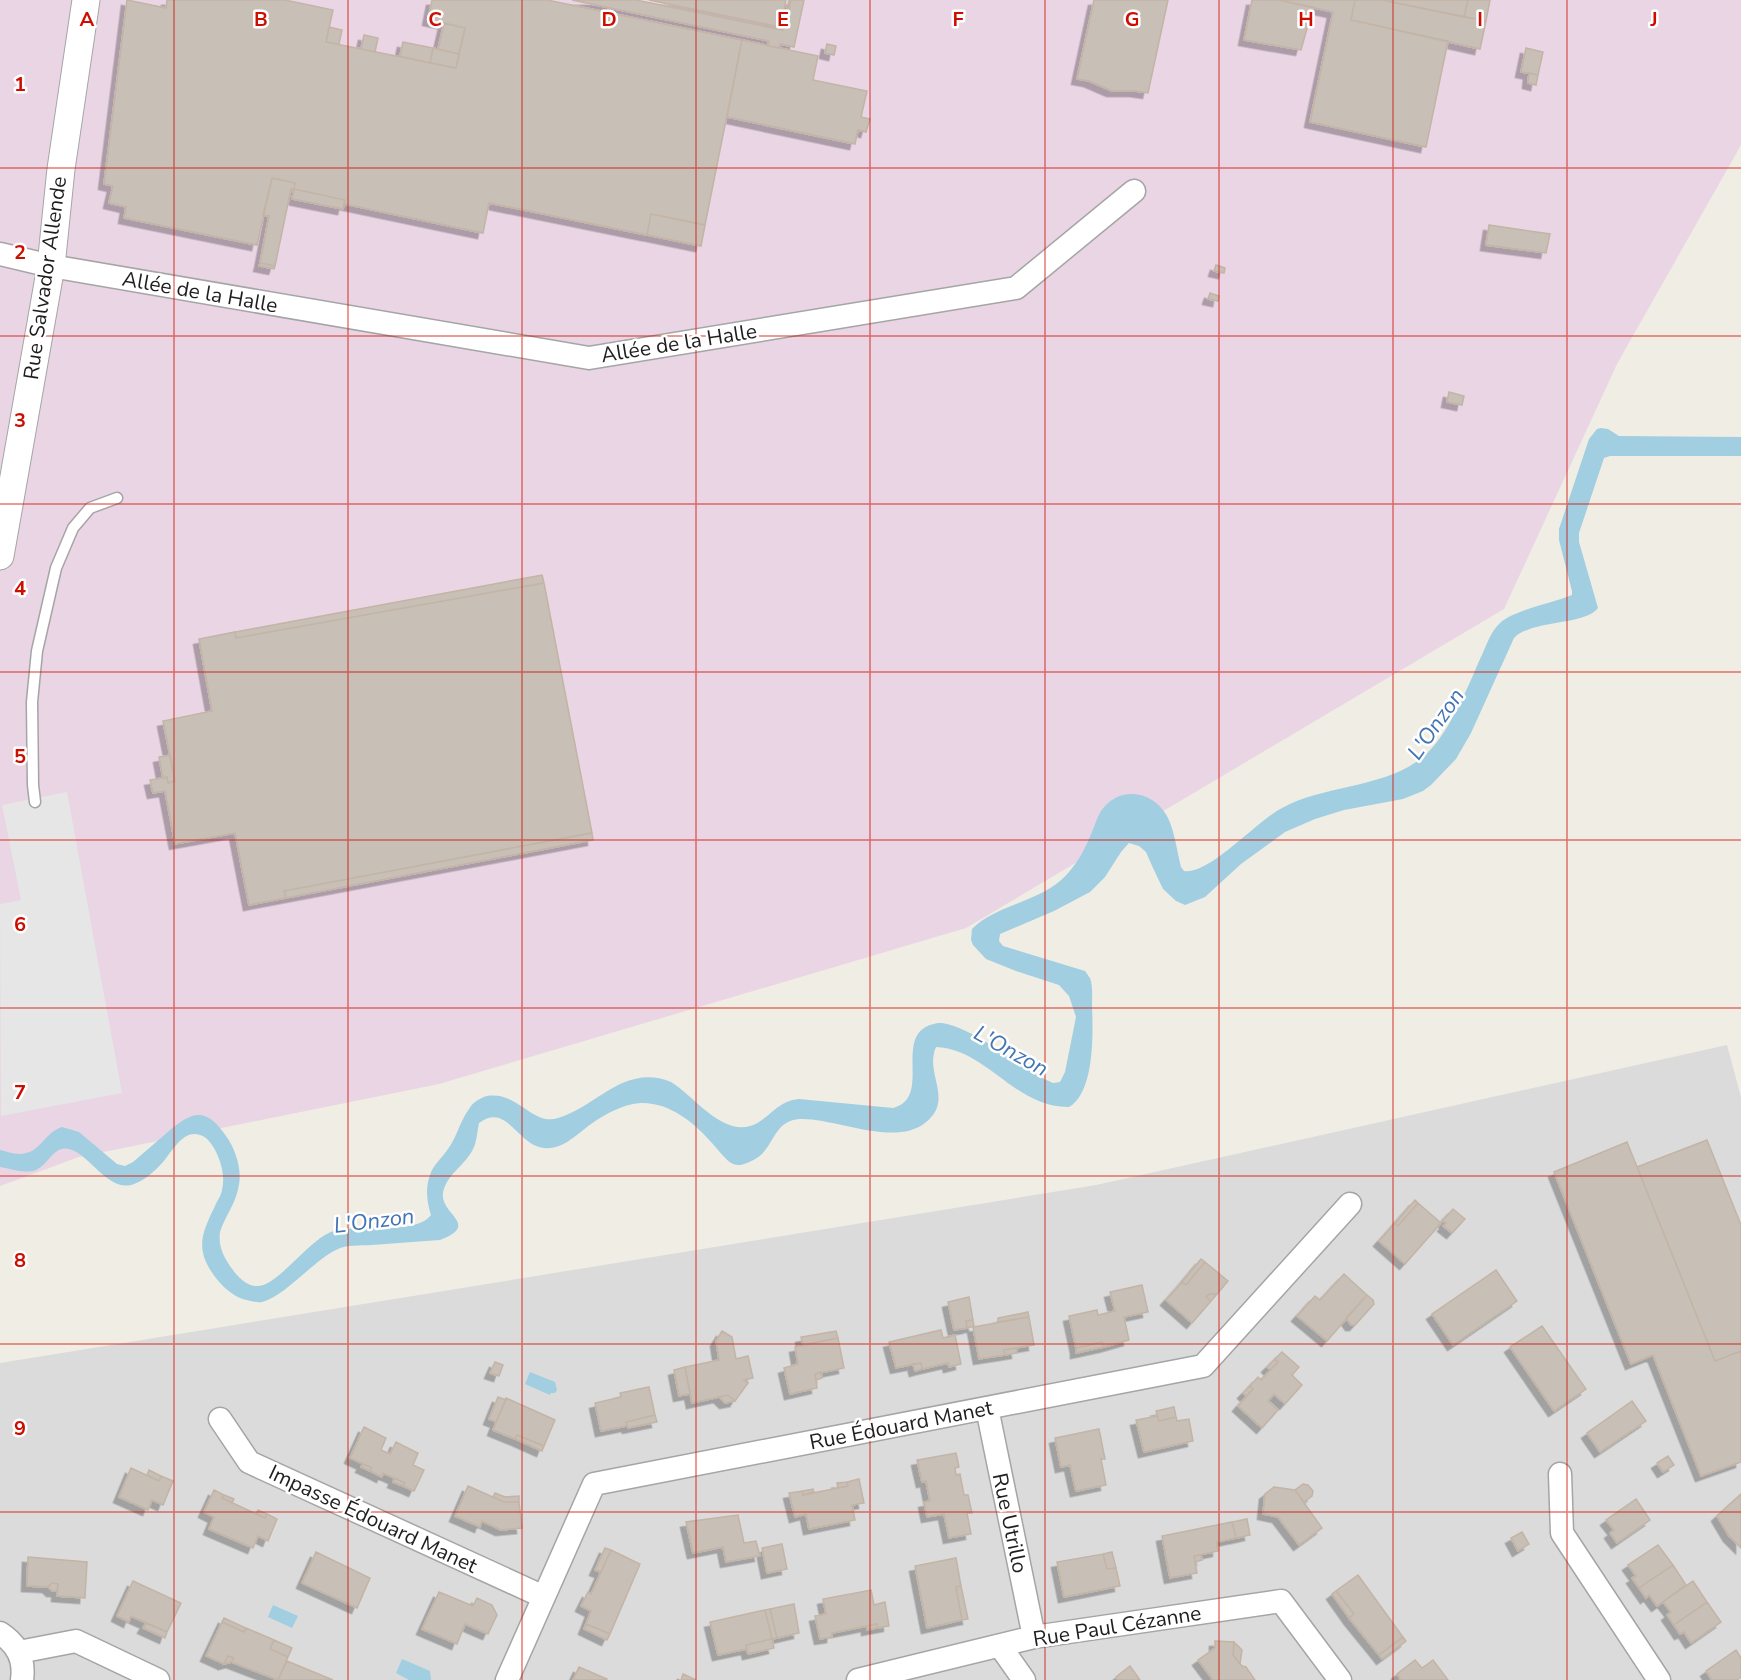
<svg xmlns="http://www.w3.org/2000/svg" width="1741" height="1680" viewBox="0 0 1741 1680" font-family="'Nunito Sans',sans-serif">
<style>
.residential{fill:#dcdbdb}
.industrial{fill:#ead5e4}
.parking{fill:#e6e6e6}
.water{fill:#a1cee1}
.building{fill:#c8bfb6;stroke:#c3b4a5;stroke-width:1.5;filter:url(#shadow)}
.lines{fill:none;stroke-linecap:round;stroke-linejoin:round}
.service-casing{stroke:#a5a5a5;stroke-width:13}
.minor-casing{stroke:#a5a5a5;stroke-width:25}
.tertiary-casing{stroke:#a5a5a5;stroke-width:29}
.service{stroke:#fff;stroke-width:10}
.minor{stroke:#fff;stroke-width:22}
.tertiary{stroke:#fff;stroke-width:27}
.grid{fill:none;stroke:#cd0d00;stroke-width:1.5;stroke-opacity:0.55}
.labels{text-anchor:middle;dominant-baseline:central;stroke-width:5;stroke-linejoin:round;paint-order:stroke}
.street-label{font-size:21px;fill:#1e1e1e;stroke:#fff}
.water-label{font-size:22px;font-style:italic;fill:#4375b5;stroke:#fff}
.grid-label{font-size:20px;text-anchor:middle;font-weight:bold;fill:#cd0d00;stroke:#fff;stroke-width:5;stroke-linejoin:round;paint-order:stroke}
</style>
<defs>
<filter id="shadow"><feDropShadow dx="-5.5" dy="5.5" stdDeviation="0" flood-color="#0004"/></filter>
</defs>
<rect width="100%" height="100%" fill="#f0ede4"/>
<path class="residential" d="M1727,1045L1741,1097V1680H0V1363L1096,1185Z"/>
<path class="industrial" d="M0,0H1741V145L1617,364L1504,609L966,928L439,1084L79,1157L0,1186Z"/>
<path class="parking" d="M67,792L122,1093L1,1116L0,904L21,900L2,805Z"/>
<path class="water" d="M1601,428L1608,429L1619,436L1741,437V456H1610L1604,458L1579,533V542L1598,608C1584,626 1533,619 1514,638L1471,733L1456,759L1431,785L1423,791L1403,799L1344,810L1315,819L1285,832L1241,864L1205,897L1185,905L1176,901L1163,889L1153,868L1146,852L1139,846L1129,843L1121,852L1105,877L1090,892L1054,911L1000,934L999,941L1003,946L1085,971C1086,972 1089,977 1090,978C1093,986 1092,997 1092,1006C1093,1032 1095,1092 1069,1107C1015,1108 987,1049 936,1047C924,1074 955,1100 925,1123C894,1147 836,1118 800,1119C777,1120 775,1140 762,1154C758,1158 752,1161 747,1163C742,1165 738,1166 733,1164C725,1160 717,1148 711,1142C694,1122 668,1102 641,1103C623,1104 605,1114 591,1124C577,1134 563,1150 544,1148C517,1145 507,1102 479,1123C477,1132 477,1143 472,1151C464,1166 446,1175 443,1193C440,1215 481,1224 440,1240C417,1242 394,1243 372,1245C360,1246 347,1244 336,1250C313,1261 284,1297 262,1302C255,1303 246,1300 240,1298C229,1293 220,1284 213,1274C195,1248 202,1233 215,1206C217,1201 221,1196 222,1190C225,1178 222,1165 217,1154C214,1147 208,1137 200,1135C183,1129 172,1152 163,1162C155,1171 145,1180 134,1184C109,1194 90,1154 69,1149C54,1145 48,1165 36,1170C24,1174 12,1169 0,1167V1150C6,1151 12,1154 19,1154C41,1154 43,1133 62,1127L79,1132L117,1164L125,1166L133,1162C145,1152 157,1141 169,1131C193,1111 206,1107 226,1136C235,1148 242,1169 239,1184C237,1202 225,1216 220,1232C218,1247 224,1258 233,1270C237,1276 247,1286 255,1286C278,1289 309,1236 337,1230C360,1225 416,1235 431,1215C427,1203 425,1188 430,1175C433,1165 442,1158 448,1149C457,1137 460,1121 469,1109C473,1102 480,1098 487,1096C518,1091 532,1126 558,1118C597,1107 624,1063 671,1082C695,1096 726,1143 759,1122C774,1112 780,1101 799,1099L893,1108C930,1099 898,1045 924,1028C928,1025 936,1023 941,1023C968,1025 1018,1064 1042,1078L1053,1083L1060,1082L1065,1072L1076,1017L1069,996L1059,985L1016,971L986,959L973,945L971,940L972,929C996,905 1034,903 1060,881C1076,867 1084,851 1092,832C1095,825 1097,817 1101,811C1119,784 1155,791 1168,818C1175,833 1177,851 1181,867L1184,871C1208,876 1258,820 1282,808C1326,784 1383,789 1423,757C1448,736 1467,689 1480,659C1486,647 1490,632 1500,623C1514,610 1553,603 1572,595V591L1559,540V529L1589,439L1597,429Z
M530,1372L555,1382L557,1390L555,1393H551L550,1395L525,1384Z
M273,1605L298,1616L292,1628L268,1617Z
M402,1659L430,1671L431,1680H409L396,1673Z"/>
<path class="building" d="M127,0L166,8L167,0H285L333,10L326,42L456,68L465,28L428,20L432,0H547L742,40L705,225L651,214L647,235L489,203L483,233L344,204L345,200L294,189L295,183L272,178L257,245L124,218L126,207L109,203L113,186L104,184Z
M572,0H636L783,30L791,0H804L794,47L780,44L779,48L768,46L769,41Z
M649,0H786L780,27Z
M789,0H791L785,28H783Z
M1094,0H1168L1148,93L1135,91H1112L1089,81L1077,79Z
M1252,0H1278L1313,7L1301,50L1244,40Z
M1278,0H1355L1351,20L1448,41L1426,147L1310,122L1333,12Z
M1355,0H1382L1486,21L1480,49L1351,20Z
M1382,0H1468L1464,17Z
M1468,0H1490L1486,21L1464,17Z
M444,23L465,28L459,54L438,49Z
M329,27L342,30L339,44L326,42Z
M364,35L378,38L375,52L361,49Z
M742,40L818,56L813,80L867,91L861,117L870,119L866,132L858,130L855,144L727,117Z
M403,42L433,48L430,63L400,56Z
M827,44L836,46L834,55L825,53Z
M433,48L459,54L456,68L430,63Z
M1526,48L1543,52L1538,75L1521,72Z
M1529,73L1538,75L1536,85L1528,83Z
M272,178L295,183L294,189H291L275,266L260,263L269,216L263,215Z
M294,189L345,200L343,209L292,199Z
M651,214L705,225L701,246L647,235Z
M1489,225L1550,234L1546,253L1486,245Z
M260,263L275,266L274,269L259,266Z
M1216,265L1225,268L1224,273L1214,271Z
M1210,293L1219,296L1218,301L1208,299Z
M1449,392L1464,396L1462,405L1447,402Z
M542,575L544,583L236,638L235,632Z
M544,583L592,833L284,891L286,898L249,905L235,833L175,844L165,791L153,793L150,780L167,777L168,783L175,781L163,721L212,711L199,639L235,632L236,638Z
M170,755L175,781L168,783L167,777L163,778L159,757Z
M592,833L593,840L286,898L284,891Z
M1707,1140L1741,1225V1351L1715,1361L1637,1167Z
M1627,1142L1715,1361L1741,1351V1462L1701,1476L1653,1355L1631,1364L1554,1172Z
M1415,1200L1418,1203L1398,1226L1395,1223Z
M1418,1203L1441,1223L1405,1264L1379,1241L1395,1223L1398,1226Z
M1453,1209L1465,1219L1452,1233L1443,1226L1446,1223L1442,1221Z
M1201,1259L1205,1262L1186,1285L1182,1282Z
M1205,1262L1228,1281L1217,1294H1209L1206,1297L1211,1301L1192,1323L1166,1300L1182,1282L1186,1285Z
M1496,1270L1517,1301L1453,1345L1432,1314Z
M1344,1274L1367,1295L1327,1341L1297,1316L1315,1296L1320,1300Z
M1142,1285L1148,1312L1124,1317L1129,1340L1104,1347L1102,1342L1076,1348L1069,1316L1097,1310L1098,1315L1115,1311L1110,1292Z
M1209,1294H1217L1211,1301L1206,1297Z
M1367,1295L1373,1300L1374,1304L1355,1325H1351L1346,1318Z
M969,1297L973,1320L966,1321L967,1328L954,1330L948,1302Z
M1028,1312L1029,1317L998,1322V1318Z
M1029,1317L1034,1345L1004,1350L1005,1355L979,1359L973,1327Z
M973,1320L974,1326L967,1328L966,1321Z
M1542,1326L1586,1389L1554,1411L1510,1347Z
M941,1330L943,1338L955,1335L961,1364L949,1367L948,1363L922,1369L921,1363L896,1368L889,1342Z
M722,1331L732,1337L736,1359L748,1356L753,1378L744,1380L748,1383L735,1401L728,1395L692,1403L685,1367L719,1360L716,1341Z
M836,1331L838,1338L803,1345L801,1337Z
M838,1338L844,1368L815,1374L817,1388L790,1394L784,1368L798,1364L795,1347Z
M1102,1342L1104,1347L1076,1353V1348Z
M1016,1348L1017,1353L1005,1355L1004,1350Z
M1282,1352L1299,1367L1292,1375L1302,1385L1285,1404L1274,1394L1268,1401L1278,1410L1262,1428L1238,1406L1253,1389L1250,1386L1258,1377L1261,1380L1278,1362L1275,1359Z
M1275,1359L1278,1362L1270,1370L1267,1367Z
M495,1362L503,1365L499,1376L490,1373Z
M921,1363L922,1369L915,1371L913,1364Z
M685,1367L690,1394L679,1396L674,1370Z
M821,1372L822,1378L816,1380L815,1374Z
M1250,1386L1253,1389L1246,1396L1243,1393Z
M649,1387L655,1415L626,1422L627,1426L601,1431L595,1403L621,1397L620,1393Z
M728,1395L735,1401L725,1403L719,1397Z
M498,1397L506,1400L496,1422L489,1419Z
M506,1398L555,1420L544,1446L517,1435L515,1439L493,1430Z
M1632,1401L1646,1421L1600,1452L1587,1433Z
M1174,1407L1176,1417L1159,1421L1156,1411Z
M655,1415L657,1422L628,1428L626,1422Z
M1157,1416L1159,1421L1176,1417L1177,1421L1189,1419L1193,1441L1144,1452L1136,1420Z
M364,1427L386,1438L381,1450L390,1454L396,1442L418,1453L413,1465L424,1470L414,1491L403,1486L405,1483L383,1473L382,1477L370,1471L372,1468L350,1458Z
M1099,1429L1105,1459H1101L1106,1485L1076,1491L1070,1465L1061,1467L1055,1438Z
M517,1435L544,1446L542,1451L515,1439Z
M956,1453L959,1467L955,1468L956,1475L960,1474L964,1495H968L972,1513H967L971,1534L949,1538L944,1514L927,1517L924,1502L930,1501L926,1481L922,1482L917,1460Z
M1668,1456L1674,1465L1663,1472L1657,1463Z
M363,1464L372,1468L370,1471L361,1467Z
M131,1468L159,1481L161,1476L173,1481L163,1505L152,1500L148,1510L119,1497Z
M149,1470L161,1476L159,1481L147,1475Z
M395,1478L405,1483L403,1486L393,1482Z
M859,1479L864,1503L852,1505L855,1520L809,1529L806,1514L795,1517L789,1493L802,1491L803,1495L848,1486L847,1482Z
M847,1482L848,1486L838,1488L837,1483Z
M1303,1484L1308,1485L1313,1491L1312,1496L1304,1502L1295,1490Z
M468,1486L504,1502H519L522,1528L501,1530L482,1521L480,1527L455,1516Z
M1274,1487L1295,1490L1322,1528L1299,1545L1278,1517L1263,1514L1265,1494Z
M813,1489L814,1492L803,1495L802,1491Z
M214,1490L224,1495L222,1498L265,1518L267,1514L277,1519L268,1541L258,1536L253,1548L209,1529L214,1517L204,1512Z
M495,1493L505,1497L519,1496V1502H504L493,1497Z
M1741,1494V1548L1729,1536L1717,1516Z
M224,1495L234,1499L232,1503L222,1498Z
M1636,1499L1650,1520L1617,1543L1610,1533L1614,1530L1606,1520Z
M258,1510L267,1514L265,1518L256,1514Z
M738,1515L744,1543L756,1541L760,1556L726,1562L723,1547L693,1553L686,1522Z
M1247,1519L1250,1535L1236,1538L1232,1522Z
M1232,1522L1236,1538L1217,1542L1218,1551L1194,1556L1197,1573L1170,1578L1162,1536Z
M1522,1532L1529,1544L1518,1551L1511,1538Z
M782,1544L787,1569L767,1573L762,1548Z
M1658,1545L1673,1565L1639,1588L1632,1578L1636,1576L1628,1565Z
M605,1548L611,1550L601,1572L595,1570Z
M611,1550L640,1564L610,1634L586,1624L591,1611L581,1606L588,1592L591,1594Z
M316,1552L370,1578L357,1608L302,1583Z
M1112,1552L1116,1568L1107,1569L1103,1554Z
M1103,1554L1107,1569L1116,1568L1120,1586L1064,1597L1057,1562Z
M1201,1555L1202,1560L1195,1562L1194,1556Z
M28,1557L87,1562L85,1598L57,1596L58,1584L52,1583L48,1587L27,1586Z
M956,1558L961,1586L956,1587L962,1620L927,1628L915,1566Z
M1673,1565L1686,1585L1657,1606L1649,1595L1646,1598L1639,1588Z
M1358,1575L1403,1637L1379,1655L1349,1618L1354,1614L1336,1591Z
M133,1581L181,1603L167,1632L131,1616L129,1622L117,1616Z
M1693,1581L1707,1602L1674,1625L1667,1615L1671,1612L1663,1602Z
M52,1583L58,1584L57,1591H52L48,1587Z
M961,1586L968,1619L962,1620L956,1587Z
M871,1590L874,1605L885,1602L889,1626L877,1628V1624L832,1633V1637L820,1639L815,1616L826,1614L823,1599Z
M1336,1591L1354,1614L1349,1618L1332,1594Z
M439,1592L473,1606L477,1598L492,1605L497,1615L488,1634L465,1624L457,1644L422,1629Z
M1707,1602L1721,1622L1691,1643L1684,1632L1680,1634L1674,1625Z
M794,1604L799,1633L777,1638L770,1609Z
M770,1609L777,1638L772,1639L765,1610Z
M765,1610L772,1639L746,1645L747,1649L718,1655L710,1622Z
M224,1618L246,1628L244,1632L222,1622Z
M222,1622L244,1632L246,1628L274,1640L270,1649L288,1657L278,1680L231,1662L234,1658L228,1656L224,1664L206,1656Z
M146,1623L167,1632L165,1638L143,1628Z
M586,1624L610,1634L607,1640L584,1629Z
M877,1624V1628L867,1630V1626Z
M1403,1637L1406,1641L1382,1659L1379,1655Z
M772,1639L774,1648L748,1654L746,1645Z
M274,1640L292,1648L288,1657L270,1649Z
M1215,1641L1234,1642L1233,1655L1242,1666L1246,1667L1255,1680H1213L1198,1660L1215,1648Z
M1234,1642L1242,1650L1240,1664L1233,1655Z
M1736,1650L1741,1658V1677L1737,1680H1712L1706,1671Z
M228,1656L234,1658L231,1662L224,1664Z
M1415,1660L1422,1668L1433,1660L1448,1680H1401L1397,1674Z
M287,1661L333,1680H278Z
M1130,1666L1140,1680H1118L1116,1677Z
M579,1667L607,1679L606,1680H573Z
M683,1674L696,1680H681Z"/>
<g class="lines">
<defs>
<path id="service" d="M35,802L33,785L32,702L37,651L56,568L73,528L90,508L117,498"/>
<path id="minor" d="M0,254L51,266L589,358L1016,288L1134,191
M987,1408L1034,1637
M220,1419L249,1462L544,1597
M1560,1474L1562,1533L1659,1680
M0,1633C17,1644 25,1659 22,1680
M1000,1646L1024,1680
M19,1652L76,1641L158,1680
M507,1680L594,1484L1203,1366L1350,1204
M858,1680L1034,1637L1281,1601L1340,1680"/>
<path id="tertiary" d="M0,556L51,266L61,169L86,0"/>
</defs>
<use href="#service" class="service-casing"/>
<use href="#minor" class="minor-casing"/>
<use href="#tertiary" class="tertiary-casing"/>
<use href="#service" class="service"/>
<use href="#minor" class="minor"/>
<use href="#tertiary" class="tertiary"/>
</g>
<path class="grid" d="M174,0V1680M348,0V1680M522,0V1680M696,0V1680M870,0V1680M1045,0V1680M1219,0V1680M1393,0V1680M1567,0V1680M0,168H1741M0,336H1741M0,504H1741M0,672H1741M0,840H1741M0,1008H1741M0,1176H1741M0,1344H1741M0,1512H1741"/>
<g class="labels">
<g class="street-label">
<text transform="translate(45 278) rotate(-82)">Rue Salvador Allende</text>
<text transform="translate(200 292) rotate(10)">Allée de la Halle</text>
<text transform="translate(679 343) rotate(-9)">Allée de la Halle</text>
<text transform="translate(901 1425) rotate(-11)">Rue Édouard Manet</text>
<text transform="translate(373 1519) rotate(25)">Impasse Édouard Manet</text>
<text transform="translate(1010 1523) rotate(78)">Rue Utrillo</text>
<text transform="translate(1117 1626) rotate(-9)">Rue Paul Cézanne</text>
</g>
<g class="water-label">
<text transform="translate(1436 724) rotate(-55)">L'Onzon</text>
<text transform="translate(1011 1051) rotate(29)">L'Onzon</text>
<text transform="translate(374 1221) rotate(-7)">L'Onzon</text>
</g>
</g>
<g class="grid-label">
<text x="87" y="26">A</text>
<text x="261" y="26">B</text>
<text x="435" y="26">C</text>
<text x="609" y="26">D</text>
<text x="783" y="26">E</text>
<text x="958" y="26">F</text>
<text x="1132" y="26">G</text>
<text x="1306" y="26">H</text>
<text x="1480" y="26">I</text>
<text x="1654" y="26">J</text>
<text x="20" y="91">1</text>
<text x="20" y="259">2</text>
<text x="20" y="427">3</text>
<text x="20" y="595">4</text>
<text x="20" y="763">5</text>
<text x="20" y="931">6</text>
<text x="20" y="1099">7</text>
<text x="20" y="1267">8</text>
<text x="20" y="1435">9</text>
</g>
</svg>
